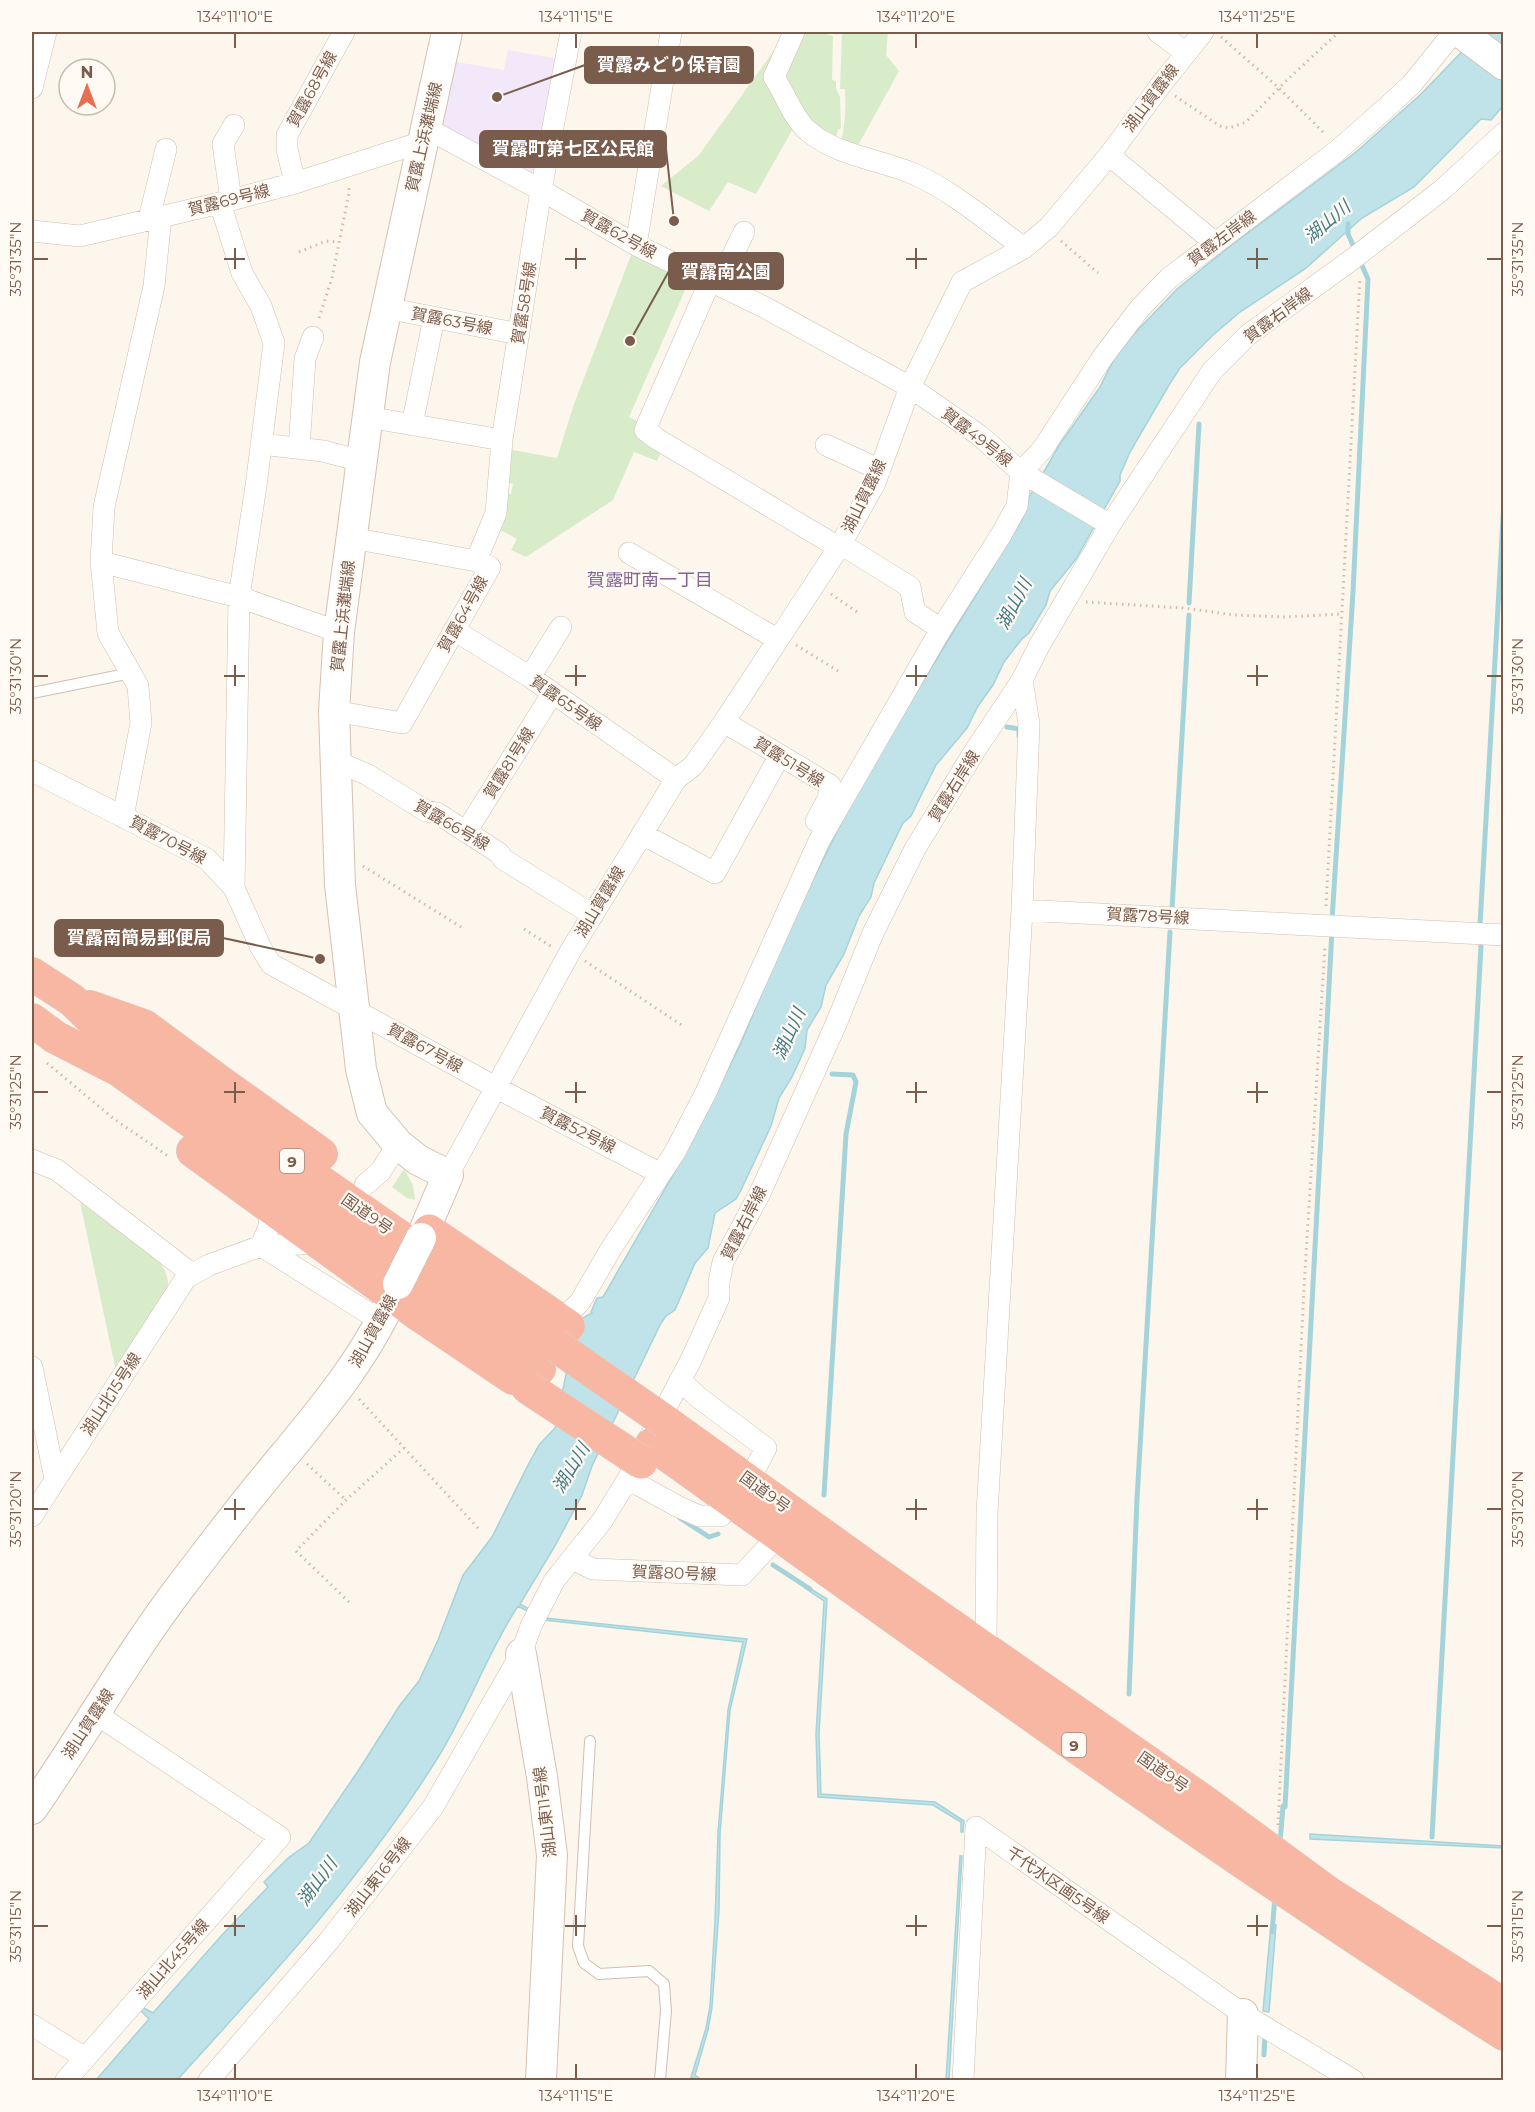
<svg xmlns="http://www.w3.org/2000/svg" width="1535" height="2112" viewBox="0 0 1535 2112" font-family="Montserrat,'Noto Sans JP',sans-serif">
<style>
.education{fill:#f3e8fa}
.green{fill:#d8ecc9}
.water{fill:#bfe3e8;stroke:#a5d3da;stroke-width:1.5}
.lines{fill:none;stroke-linecap:round;stroke-linejoin:round}
.stream{stroke:#a5d3da;stroke-width:5}
.lane-casing{stroke:#d1beb0;stroke-width:12}
.street-casing{stroke:#d1beb0;stroke-width:22}
.secondary-casing{stroke:#d6c0b0;stroke-width:32}
.highway-casing{stroke:#dad1cd;stroke-width:34}
.path{stroke:#d9b8a5;stroke-width:3;stroke-dasharray:1.5 4.5;stroke-linecap:butt}
.lane{stroke:#fff;stroke-width:10}
.street{stroke:#fff;stroke-width:21}
.secondary{stroke:#fff;stroke-width:30}
.highway{stroke:#f7b7a3;stroke-width:33}
.secondary-bridge-casing{stroke:#d6c0b0;stroke-width:32;stroke-linecap:butt}
.highway-bridge-casing{stroke:#dad1cd;stroke-width:34;stroke-linecap:butt}
.secondary-bridge{stroke:#fff;stroke-width:30}
.highway-bridge{stroke:#f7b7a3;stroke-width:33}
.ticks{fill:none;stroke:#7a5c4d;stroke-width:2}
.labels{text-anchor:middle;dominant-baseline:central;stroke-width:4.5;stroke-linejoin:round;paint-order:stroke}
.shield{fill:#fffaf3;stroke:#a28b7f;stroke-width:1.5}
.shield-label{font-size:15px;font-weight:bold;fill:#7a5c4d}
.street-label{font-size:16px;fill:#7a5c4d;stroke:#fffaf3}
.water-label{font-size:18px;font-style:italic;fill:#437c86;stroke:#fffaf3}
.neighbourhood-label{font-size:18px;fill:#846695;stroke:#fffaf3}
.leader{fill:none;stroke:#7a5c4d;stroke-width:2}
.callout-dot{fill:#7a5c4d;stroke:#fffaf3;stroke-width:2}
.callout{fill:#7a5c4d;stroke:#7a5c4d;stroke-width:2}
.callout-label{font-size:18px;text-anchor:middle;font-weight:bold;fill:#fff}
.neatline{fill:none;stroke:#7a5c4d;stroke-width:2}
.ticks-label{font-size:15px;text-anchor:middle;fill:#7a5c4d}
</style>
<rect width="100%" height="100%" fill="#fdf6ec"/>
<path class="education" d="M508,50L558,59L537,165L531,174L437,124L451,61L504,70Z"/>
<path class="green" d="M802,32H821L822,33L833,36L832,80L836,81V89L840,97L841,128L838,130L834,144L823,138L781,77Z
M842,32H888L886,55L899,71L855,151L840,146C845,126 846,110 845,89H840Z
M775,49L795,125L756,194L728,182L709,211L661,186L699,155Z
M633,250L690,279L629,417L642,424L663,447L657,461L634,452L613,500L526,557L511,550L517,539L497,528L505,494H511L513,484L506,481V449L557,458L574,404Z
M404,1169L413,1185L415,1200L407,1198L392,1187Z
M80,1202L160,1262C164,1269 168,1275 168,1284C167,1302 127,1354 116,1371Z"/>
<path class="water" d="M1481,32H1503V106L1491,120L1481,119L1414,187L1362,218L1305,269L1240,312L1212,336L1180,368L1169,385L1130,452L1120,475V481L1076,559L1050,591L1046,605L1029,633L1021,640L1004,662L993,685L978,706L967,728L936,765L911,816L903,823L874,883L871,897L859,916L844,954L826,985L821,1007L807,1030L805,1048L798,1064L792,1077L779,1098L771,1126L741,1190L736,1199L715,1213L708,1248L695,1263L675,1310L666,1316L661,1323L592,1466L582,1495L555,1546L520,1604L545,1618L747,1639L730,1710L720,1834L719,1910L712,2007L708,2030L695,2075L702,2080H697L691,2077L706,2028L710,2006L715,1921L718,1833L728,1710L743,1642L544,1620L518,1606C486,1655 468,1710 437,1759C364,1876 270,1978 177,2080H96L149,2019L140,2010L142,2007L153,2013L222,1935L268,1887L264,1882L288,1858L309,1843L360,1768L400,1705L419,1681L438,1640L463,1575L492,1537L528,1465L539,1445L555,1428L577,1321L592,1313L591,1312L597,1298L603,1297L693,1140L718,1090L741,1043L790,926L849,808L895,727L1022,520L1029,497L1060,444L1100,387L1115,357L1133,335L1177,289L1229,247L1356,152L1420,95Z
M806,1586L827,1599L819,1734L821,1794L935,1802L964,1821L963,1832H961V1822L933,1805L818,1797L816,1734L824,1601L805,1588Z
M1310,1834L1503,1846V1848L1310,1839Z
M960,1856H962L949,2080H946Z
M1271,1925H1276L1269,2012L1263,2011Z"/>
<g class="lines">
<path class="stream" d="M1348,224V234L1356,252
M1189,603L1199,424
M1007,727L1019,729V736
M1172,909L1189,615
M1332,920L1353,592L1368,279L1360,261
M1480,925L1504,501
M824,1495L846,1134L856,1082L853,1075L832,1074
M680,1518L709,1537L718,1534
M773,1565L810,1589
M1129,1694L1137,1499L1170,932
M1432,1837L1481,946
M1280,1843L1283,1806L1285,1807L1332,930
M1272,1932L1275,1897
M1264,2055L1265,2034"/>
<defs>
<path id="lane" d="M32,693L131,673
M590,1741L578,1946L584,1963L599,1974L649,1971L664,1984L666,2011L660,2080"/>
<path id="street" d="M794,32L774,77C784,92 794,120 808,131C837,156 879,159 914,174C951,190 991,224 1024,248
M1158,32L1186,53
M32,88L46,32
M426,128L541,190L636,245L764,307L910,387L979,435L1021,472L1110,525
M1109,155L1214,242
M295,183L287,149V135L344,32
M231,200L223,144L234,125
M220,203L242,273L261,306L274,343L256,486L239,597L234,888
M161,216L154,286L104,507L101,562L239,597L339,632
M149,219L166,149
M32,231L80,236L220,203L295,183L422,142
M636,245L671,32
M710,281L645,430L657,439L838,547
M719,284L744,232
M386,308L519,334
M367,417L502,440L541,190L571,32
M412,425L434,318
M261,444L323,451L361,461
M826,445L880,470
M299,448L305,359L313,337
M841,544L910,587L915,612L941,629
M629,553L777,639
M476,561L496,513L502,440
M101,562L108,633L138,686L141,723L123,817
M454,630L530,677L676,779
M530,677L561,627
M1022,680L1029,724L1022,910L1504,935
M334,711L402,723L490,567L476,561L352,538
M724,722L830,785L828,799L816,821
M336,761L368,775L426,811L437,813L499,853L503,859L593,915
M32,771L207,859L234,888L261,948L271,964L497,1088L659,1173
M466,832L552,694
M642,834L715,873L780,755
M32,1160L57,1170L192,1274
M448,1175L571,950L676,779L693,766L724,722L841,544L875,483L910,387L962,282L1024,248L1049,227L1111,153L1160,86L1203,32
M365,1185L380,1172L398,1144
M270,1208L269,1227L261,1246L321,1243
M560,1321L580,1302L612,1247L675,1152L706,1092L819,841L941,629L1001,535L1017,506L1021,472L1042,450L1102,358L1140,308L1169,278L1337,151L1386,108L1411,85L1454,32
M32,1367L55,1479
M680,1380L698,1397L766,1448L757,1465
M628,1479L677,1506L699,1516H721
M32,1516L186,1278L209,1265L261,1246L381,1321
M572,1559L593,1569L742,1575L767,1548
M986,1648L987,1513L1022,910
M32,2025L85,2058
M66,2080L280,1837L96,1714
M209,2080L328,1942L433,1807L521,1654L531,1626L554,1581L602,1521L628,1479L691,1360L719,1298V1282L723,1262L760,1193L836,1024L873,933L915,849L974,752L1022,680L1039,646L1110,525L1212,371L1248,335L1354,258L1442,190L1504,133
M963,2080L976,1827L1243,2014L1353,2080"/>
<path id="secondary" d="M1460,32L1504,65
M421,1238L448,1175L418,1160L398,1144L372,1113L361,1069L340,885L334,711L339,632L375,362L447,32
M521,1654L542,1777L552,1855L541,2080
M32,1809C83,1736 127,1657 181,1586C208,1551 234,1516 262,1482C313,1420 368,1359 398,1284
M1241,2080L1243,2014"/>
<path id="highway" d="M32,974L72,1000L104,1031L555,1345
M90,1007L144,1026L220,1082L321,1154
M32,1020L55,1037L119,1070L539,1369
M193,1151L418,1314L513,1378
M429,1231L568,1326
M667,1423L873,1571L1206,1803L1327,1892L1504,2005
M652,1444C933,1645 1212,1849 1504,2034"/>
</defs>
<use href="#lane" class="lane-casing"/>
<use href="#street" class="street-casing"/>
<use href="#secondary" class="secondary-casing"/>
<use href="#highway" class="highway-casing"/>
<path class="path" d="M958,32L961,34
M1221,37L1279,88L1326,135
M1175,96L1220,126L1229,128L1246,122L1286,81L1339,32
M1061,241L1098,273
M299,252L326,241L339,242
M319,318L332,278L349,193V185
M831,594L857,612
M1086,602L1183,608L1235,615L1285,617L1341,614
M796,645L838,671
M363,866L461,927
M1326,906L1360,277
M524,929L552,947
M585,961L683,1026
M47,1063L114,1119L168,1156
M359,1399L478,1528
M307,1464L346,1500
M349,1602L296,1551L346,1500L404,1448
M1278,1825L1304,1288L1325,945"/>
<use href="#lane" class="lane"/>
<use href="#street" class="street"/>
<use href="#secondary" class="secondary"/>
<use href="#highway" class="highway"/>
<defs>
<path id="secondary-bridge" d="M398,1284L421,1238"/>
<path id="highway-bridge" d="M555,1345L667,1423
M527,1387L641,1462"/>
</defs>
<use href="#secondary-bridge" class="secondary-bridge-casing"/>
<use href="#highway-bridge" class="highway-bridge-casing"/>
<use href="#secondary-bridge" class="secondary-bridge"/>
<use href="#highway-bridge" class="highway-bridge"/>
</g>
<path class="ticks" d="M235,33V48M576,33V48M916,33V48M1257,33V48M235,248V269M576,248V269M916,248V269M1257,248V269M33,259H48M224,259H245M565,259H586M906,259H927M1247,259H1268M1487,259H1502M235,665V686M576,665V686M916,665V686M1257,665V686M33,676H48M224,676H245M565,676H586M906,676H927M1247,676H1268M1487,676H1502M235,1082V1103M576,1082V1103M916,1082V1103M1257,1082V1103M33,1092H48M224,1092H245M565,1092H586M906,1092H927M1247,1092H1268M1487,1092H1502M235,1499V1520M576,1499V1520M916,1499V1520M1257,1499V1520M33,1509H48M224,1509H245M565,1509H586M906,1509H927M1247,1509H1268M1487,1509H1502M235,1915V1936M576,1915V1936M916,1915V1936M1257,1915V1936M33,1926H48M224,1926H245M565,1926H586M906,1926H927M1247,1926H1268M1487,1926H1502M235,2064V2079M576,2064V2079M916,2064V2079M1257,2064V2079"/>
<g class="labels">
<g class="shield">
<rect x="280" y="1149" width="24" height="24" rx="4.5"/>
<rect x="1062" y="1733" width="24" height="24" rx="4.5"/>
</g>
<g class="shield-label">
<text x="292" y="1161">9</text>
<text x="1074" y="1745">9</text>
</g>
<g class="street-label">
<text transform="translate(312 89) rotate(-61)">賀露68号線</text>
<text transform="translate(1151 98) rotate(-53)">湖山賀露線</text>
<text transform="translate(424 137) rotate(-77)">賀露上浜灘端線</text>
<text transform="translate(229 200) rotate(-14)">賀露69号線</text>
<text transform="translate(619 234) rotate(29)">賀露62号線</text>
<text transform="translate(1222 238) rotate(-37)">賀露左岸線</text>
<text transform="translate(524 303) rotate(-81)">賀露58号線</text>
<text transform="translate(1278 315) rotate(-37)">賀露右岸線</text>
<text transform="translate(452 321) rotate(11)">賀露63号線</text>
<text transform="translate(977 437) rotate(38)">賀露49号線</text>
<text transform="translate(864 496) rotate(-64)">湖山賀露線</text>
<text transform="translate(463 614) rotate(-61)">賀露64号線</text>
<text transform="translate(343 616) rotate(-84)">賀露上浜灘端線</text>
<text transform="translate(566 703) rotate(35)">賀露65号線</text>
<text transform="translate(789 762) rotate(32)">賀露51号線</text>
<text transform="translate(509 763) rotate(-58)">賀露81号線</text>
<text transform="translate(954 786) rotate(-58)">賀露右岸線</text>
<text transform="translate(452 825) rotate(30)">賀露66号線</text>
<text transform="translate(168 840) rotate(28)">賀露70号線</text>
<text transform="translate(600 902) rotate(-59)">湖山賀露線</text>
<text transform="translate(1148 916) rotate(3)">賀露78号線</text>
<text transform="translate(425 1048) rotate(29)">賀露67号線</text>
<text transform="translate(578 1130) rotate(27)">賀露52号線</text>
<text transform="translate(367 1214) rotate(35)">国道9号</text>
<text transform="translate(744 1223) rotate(-63)">賀露右岸線</text>
<text transform="translate(373 1331) rotate(-61)">湖山賀露線</text>
<text transform="translate(111 1394) rotate(-57)">湖山北15号線</text>
<text transform="translate(765 1492) rotate(36)">国道9号</text>
<text transform="translate(674 1573) rotate(2)">賀露80号線</text>
<text transform="translate(88 1724) rotate(-57)">湖山賀露線</text>
<text transform="translate(1163 1772) rotate(35)">国道9号</text>
<text transform="translate(545 1812) rotate(-97)">湖山東11号線</text>
<text transform="translate(378 1877) rotate(-52)">湖山東16号線</text>
<text transform="translate(1058 1885) rotate(35)">千代水区画5号線</text>
<text transform="translate(173 1959) rotate(-49)">湖山北45号線</text>
</g>
<g class="water-label">
<text transform="translate(1327 222) rotate(-40)">湖山川</text>
<text transform="translate(1014 604) rotate(-62)">湖山川</text>
<text transform="translate(789 1034) rotate(-66)">湖山川</text>
<text transform="translate(571 1468) rotate(-59)">湖山川</text>
<text transform="translate(317 1882) rotate(-54)">湖山川</text>
</g>
<g class="neighbourhood-label">
<text x="650" y="580">賀露町南一丁目</text>
</g>
</g>
<path class="leader" d="M497 97L585 65M674 221L666 149M630 341L669 271M320 959L223 938"/>
<g class="callout-dot">
<circle cx="497" cy="97" r="6"/>
<circle cx="674" cy="221" r="6"/>
<circle cx="630" cy="341" r="6"/>
<circle cx="320" cy="959" r="6"/>
</g>
<g class="callout">
<rect x="585" y="47" width="168" height="36" rx="6"/>
<rect x="480" y="131" width="186" height="36" rx="6"/>
<rect x="669" y="253" width="114" height="36" rx="6"/>
<rect x="55" y="920" width="168" height="36" rx="6"/>
</g>
<g class="callout-label">
<text x="669" y="71">賀露みどり保育園</text>
<text x="573" y="155">賀露町第七区公民館</text>
<text x="726" y="278">賀露南公園</text>
<text x="139" y="944">賀露南簡易郵便局</text>
</g>
<rect width="1535" height="2112" fill="none" stroke="#fffaf3" stroke-width="66"/>
<g transform="translate(87 87)"><circle r="28" fill="#fffaf3" stroke="#cabbb1" stroke-width="1.5"/>
<path d="M0-4.5L10 22L0 15L-10 22Z" fill="#e76f51"/>
<text y="-9" font-size="16" font-weight="bold" text-anchor="middle" fill="#7a5c4d">N</text>
</g>
<rect x="33" y="33" width="1469" height="2046" class="neatline"/>
<g class="ticks-label">
<text x="235" y="22">134°11'10"E</text>
<text x="576" y="22">134°11'15"E</text>
<text x="916" y="22">134°11'20"E</text>
<text x="1257" y="22">134°11'25"E</text>
<text transform="translate(16 259) rotate(-90)" y="5">35°31'35"N</text>
<text transform="translate(1518 259) rotate(-90)" y="5">35°31'35"N</text>
<text transform="translate(16 676) rotate(-90)" y="5">35°31'30"N</text>
<text transform="translate(1518 676) rotate(-90)" y="5">35°31'30"N</text>
<text transform="translate(16 1092) rotate(-90)" y="5">35°31'25"N</text>
<text transform="translate(1518 1092) rotate(-90)" y="5">35°31'25"N</text>
<text transform="translate(16 1509) rotate(-90)" y="5">35°31'20"N</text>
<text transform="translate(1518 1509) rotate(-90)" y="5">35°31'20"N</text>
<text transform="translate(16 1926) rotate(-90)" y="5">35°31'15"N</text>
<text transform="translate(1518 1926) rotate(-90)" y="5">35°31'15"N</text>
<text x="235" y="2101">134°11'10"E</text>
<text x="576" y="2101">134°11'15"E</text>
<text x="916" y="2101">134°11'20"E</text>
<text x="1257" y="2101">134°11'25"E</text>
</g>
</svg>
